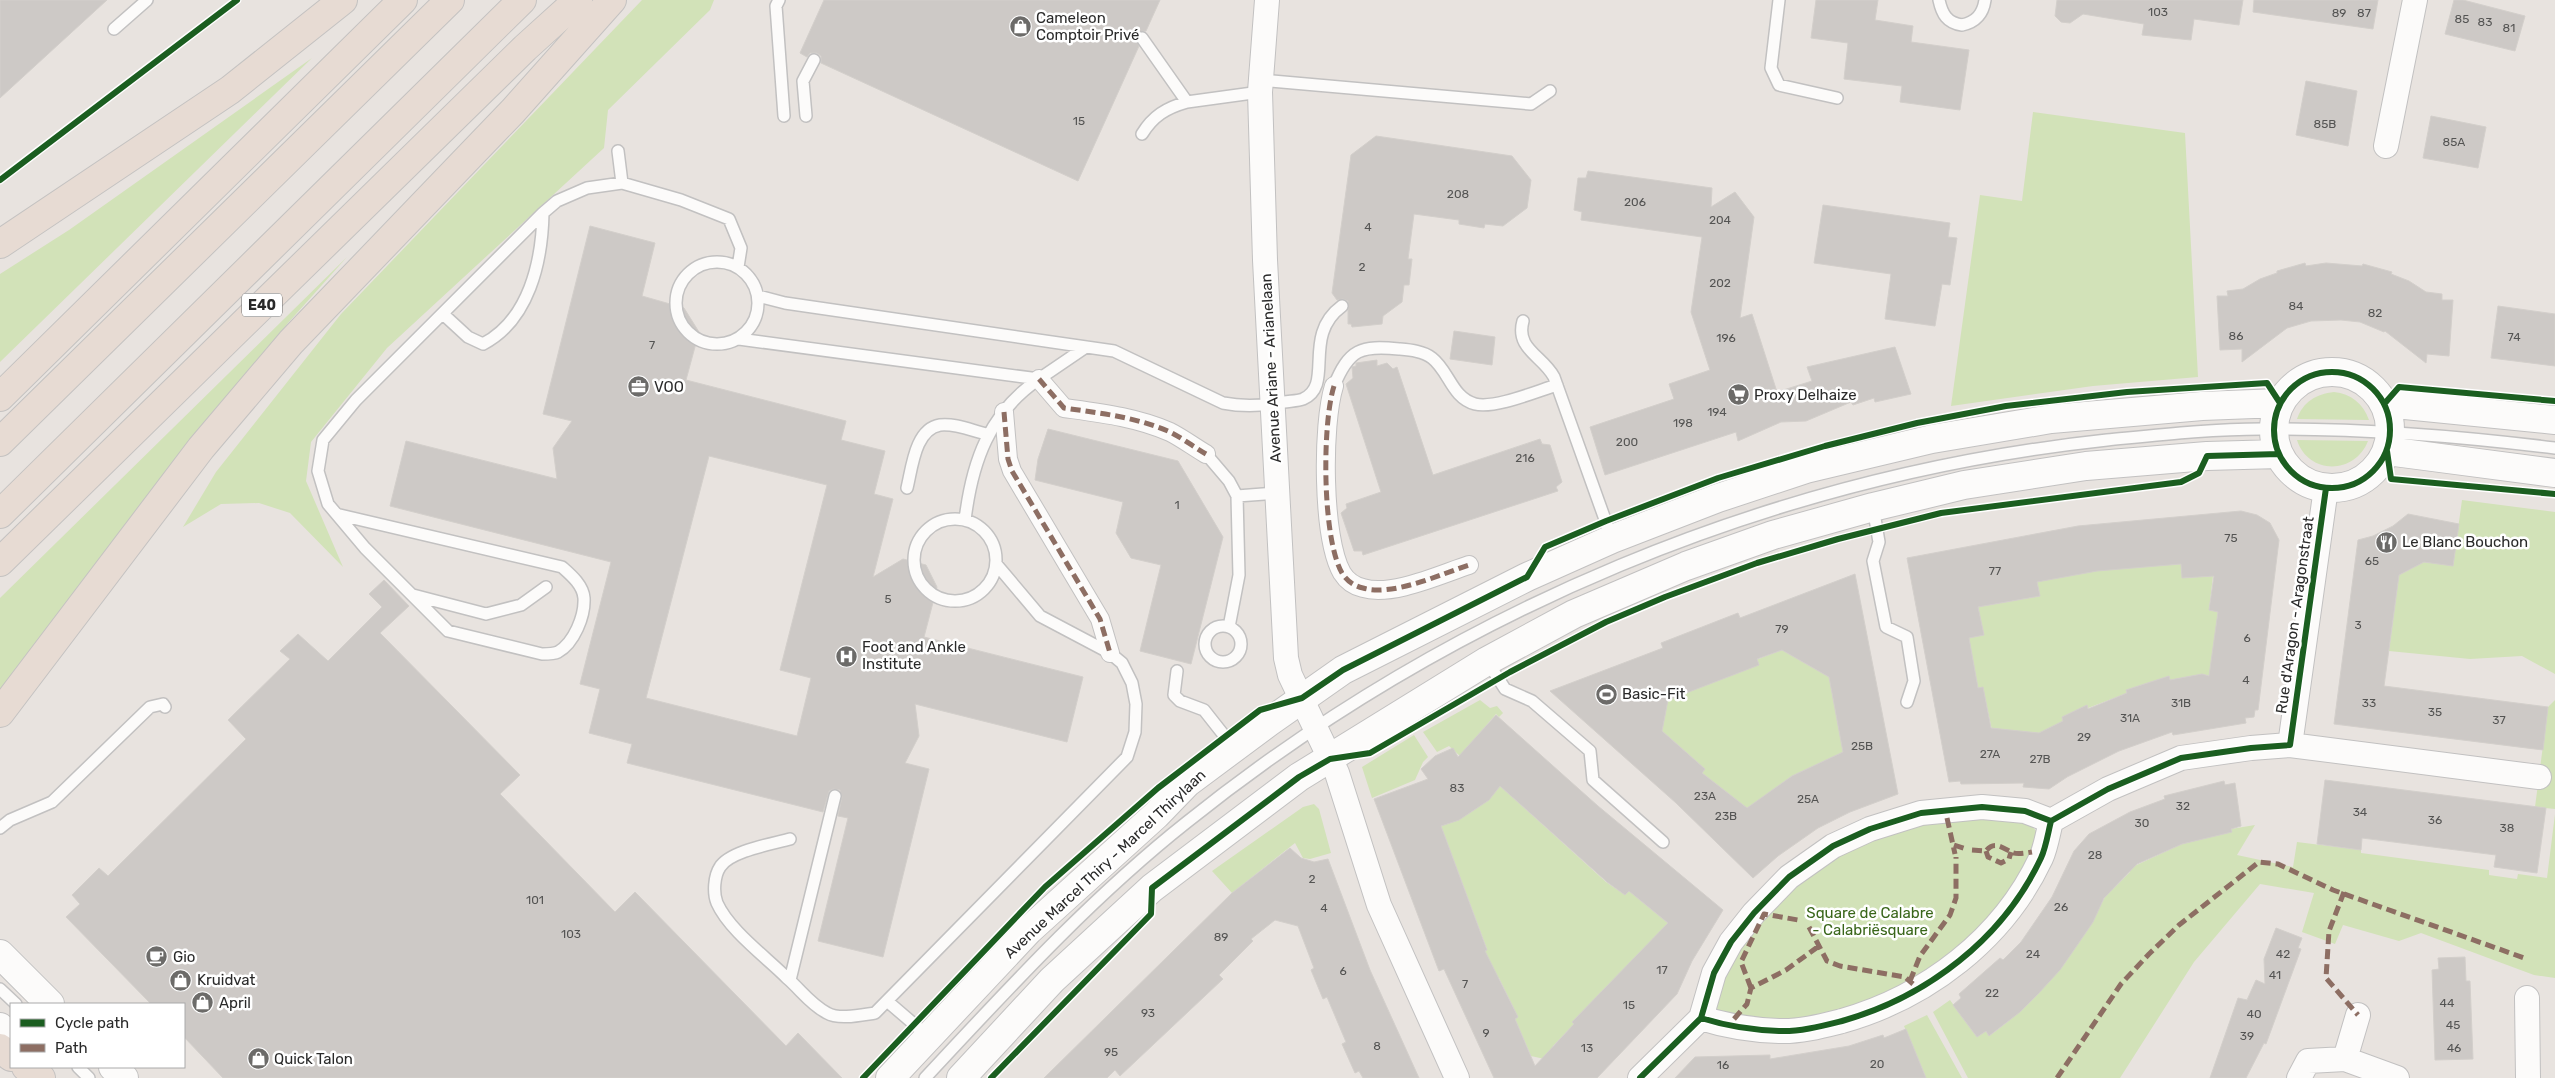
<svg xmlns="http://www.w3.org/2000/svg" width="2555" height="1078" viewBox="0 0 2555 1078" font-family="Rubik,sans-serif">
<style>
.green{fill:#d2e2b8}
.building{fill:#cdc9c6;stroke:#d3cfcb;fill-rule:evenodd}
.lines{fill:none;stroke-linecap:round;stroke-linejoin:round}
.service-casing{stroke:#c2c1c1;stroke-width:14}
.pedestrian-casing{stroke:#c2c1c1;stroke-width:20}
.minor-casing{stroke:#c2c1c1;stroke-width:26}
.secondary-casing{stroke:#c2c1c1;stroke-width:30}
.trunk-casing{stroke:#c4c2c1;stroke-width:30}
.service{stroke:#fcfbfa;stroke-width:11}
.pedestrian{stroke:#fcfbfa;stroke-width:18}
.minor{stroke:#fcfbfa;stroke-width:24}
.secondary{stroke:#fcfbfa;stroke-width:28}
.trunk{stroke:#e7dbd3;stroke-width:28}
.quiet{stroke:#8d6e63;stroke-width:5;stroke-dasharray:10 5;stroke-linecap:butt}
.cycleway-casing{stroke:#fff;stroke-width:9}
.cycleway{stroke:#1b5e20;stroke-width:6}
.labels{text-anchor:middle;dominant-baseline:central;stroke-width:5;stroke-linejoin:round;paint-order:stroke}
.number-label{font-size:12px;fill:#545453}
.shield{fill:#fff;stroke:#6a6a6a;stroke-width:1}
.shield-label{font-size:14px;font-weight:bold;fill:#2a2a2a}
.poi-label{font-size:15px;fill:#2a2a2a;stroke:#fff;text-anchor:start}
.street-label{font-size:15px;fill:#2a2a2a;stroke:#fff}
.park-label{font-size:15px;fill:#39661a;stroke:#fff}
</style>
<rect width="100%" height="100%" fill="#e8e3df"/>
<path class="green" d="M642,0H714L710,10L608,110L604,148L387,348L311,442L306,481L343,567L290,513L259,503L221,504L183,527L216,472L341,314Z
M312,58L0,362V274L69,230Z
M2033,112L2185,133L2198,377L2093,386L1951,406L1980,195L2022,201Z
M347,257L288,323L0,694V598Z
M2334,392C2351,394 2363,403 2369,420L2297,419C2303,402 2316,394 2334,392Z
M2297,440L2368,441C2355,475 2308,475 2297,440Z
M2462,500L2555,512V674L2522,656L2470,659L2389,651L2399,575L2424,562L2453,565Z
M2181,564L2183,578L2213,576L2209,610L2218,612L2211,676L2202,674L2170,680L2169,676L2126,690L2127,693L2088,708L2087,705L2062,717L2063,721L2038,734L1992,730L1983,688H1978L1969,638L1984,635L1978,607L2040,596L2037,582L2089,569Z
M1782,650L1829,677L1843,752L1792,776L1748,809L1702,773L1705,769L1662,731L1669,693Z
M1480,700L1490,708L1497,706L1503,713L1499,717L1496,714L1460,756L1449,746L1437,752L1423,732Z
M2555,700V809L2535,807L2548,707Z
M1414,735L1428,757L1423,762L1415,780L1372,798L1362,767Z
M1500,786L1606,882L1625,895L1629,891L1669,924L1572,1022L1574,1024L1553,1046L1549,1060L1531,1056L1515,1019L1518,1017L1499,978L1495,980L1483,952L1487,949L1441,826C1465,818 1484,806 1500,786Z
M1314,804L1319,809L1331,853L1310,859L1303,858L1295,843L1232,893L1212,871L1303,807Z
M1968,814L2030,824L2036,831L2038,840L1993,920L1905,990L1801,1023L1724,1017L1717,1009L1713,999L1735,946L1803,874L1876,833Z
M2555,814V978L2534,975L2421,933L2399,941L2343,925L2335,944L2302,932L2314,893L2260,884L2194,962L2120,1078H1968L1933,1012L1950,1000L1977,1037L1986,1031L1989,1036C2043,997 2081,947 2110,887L2113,889L2130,872L2128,869L2182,844L2232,831L2231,829L2255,825L2237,855L2293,867L2297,842L2361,850V853L2489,870V875L2517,879L2518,874L2547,878Z
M1927,1015L1962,1078H1918L1925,1075L1904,1026Z"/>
<path class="building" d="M0,0H107L0,98Z
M824,0H1160L1146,31L1138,32L1135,35L1139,46L1078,181L821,63V56L817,53H810L807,57L800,53Z
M1816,0H1878L1875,20L1913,26L1911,42L1969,50L1960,110L1900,102L1902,86L1844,79L1848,43L1811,38Z
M2057,0H2243L2239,25L2194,19L2191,40L2142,35L2144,24L2083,14L2070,23L2061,22L2055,16Z
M2254,0H2378L2373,29L2253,12Z
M2454,0H2463L2525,16L2515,51L2445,34Z
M2306,81L2357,91L2348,146L2296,135Z
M2431,116L2486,127L2478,168L2423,158Z
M1376,136L1512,156L1531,180L1527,208L1503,226L1485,224L1484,228L1459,224V220L1414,214L1408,259H1412L1409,285H1404L1402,302L1383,316L1382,324L1352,327L1351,324H1348V301L1343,299L1337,300L1332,293L1351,155Z
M1588,171L1712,188L1711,207L1735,192L1754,217L1740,318L1752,314L1777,392L1812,381L1807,367L1895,347L1911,394L1875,402L1874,398L1853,405L1851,402L1806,421L1781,422L1738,441L1736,432L1605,475L1590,427L1674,399L1669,384L1710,370L1691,312L1702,237L1581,220L1582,212L1574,210L1578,178H1586Z
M1823,205L1950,223L1948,237L1957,238L1950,285L1942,284L1935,326L1885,319L1891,274L1814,263Z
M590,226L655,243L642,296L684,308L699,332L686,380L846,421L841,440L885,451L874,494L893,499L873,577L903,559L926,565L937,587L924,637L1083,677L1067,742L915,704L919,736L905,763L929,769L883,957L818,941L848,818L838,816L842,797L840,790L833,789L829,791L823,812L627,763L632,744L589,733L600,689L580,684L611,562L390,506L406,441L557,479L553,448L572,421L543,414ZM709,456L827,485L780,670L811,678L797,736L646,698Z
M2305,263L2306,266L2326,263L2362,266L2363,264L2392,272L2391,274L2409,281L2426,292L2442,294V300H2453L2449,356L2427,354L2426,363L2385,331L2384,332L2360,322L2341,320L2311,321L2287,328L2242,362V349L2220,350L2217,296H2228L2227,291L2243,289L2260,279L2277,273V271Z
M2498,306L2555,314V366L2491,358Z
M1454,331L1495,337L1492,365L1450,359Z
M1377,360V366L1387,363L1393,369L1397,367L1433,475L1540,439L1542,444L1550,445L1562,482L1556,487L1558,491L1363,555L1362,551H1354L1341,513L1347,508L1346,504L1381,492L1346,384L1353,378L1352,367L1356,366V363Z
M1048,429L1178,461L1223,537L1191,664L1140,651L1161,565L1131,558L1116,533L1123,502L1035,480L1038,459Z
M2241,511L2257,515L2270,523L2279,540L2258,710H2255L2254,717L2245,718L2246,723L2173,735L2172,732L2119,751L2067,777L2049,789L2023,787L2024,783L1961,784L1960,781L1949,782L1907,558L2078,526ZM2181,564L2182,578L2214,576L2209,610L2218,612L2209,676L2202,674L2170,680L2169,676L2126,690L2127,693L2088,709L2087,705L2062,717L2063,721L2039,733L1991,728L1983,687L1978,688L1969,638L1984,635L1978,607L2040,596L2037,582L2097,571Z
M2408,514L2459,524L2453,566L2424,562L2399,575L2384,686L2548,707L2543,750L2334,724L2358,540L2373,536L2393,526Z
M1855,574L1898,794L1850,812L1818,828L1778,856L1753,878L1676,803L1550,691L1663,648L1661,643L1738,613L1740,618ZM1782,650L1829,677L1843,752L1792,776L1747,808L1702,773L1705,769L1662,731L1668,700L1759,665L1757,659Z
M384,580L409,606L380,633L520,775L500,794L615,912L635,892L786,1046L798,1033L842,1078H223L184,1037V1004H151L66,917L80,904L72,895L99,868L108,876L246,739L228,720L290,659L280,651L298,634L328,661L382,607L369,594Z
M1496,715L1598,806L1723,910L1692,961L1677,994L1597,1078H1494L1444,969L1439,971L1374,799L1428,779L1421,769L1435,756L1453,748L1458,757ZM1500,786L1607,882L1625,895L1629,891L1668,923L1572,1022L1574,1024L1535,1066L1515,1019L1518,1017L1485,951L1487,950L1441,826L1459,820L1489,800Z
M2325,780L2546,808L2537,873L2494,867L2496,855L2362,838L2361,850L2317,844Z
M2224,781L2225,785L2235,783L2241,826L2231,829L2232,832L2182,844L2137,864L2104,898L2093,922L2078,944L2060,970L2038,994L2020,1012L1989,1036L1986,1031L1977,1037L1953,1005L1961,998L1959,994L2000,958L2003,960L2021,942L2052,897L2074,851L2089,834L2130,812L2165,799L2164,796Z
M1290,848L1301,858L1314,862L1328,859L1370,970L1419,1078H1363L1359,1071L1355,1073L1342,1044L1346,1042L1327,997L1323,999L1311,970L1314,968L1298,926L1275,920L1251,939L1253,941L1219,975L1223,979L1120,1076L1115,1070L1107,1078H1044L1232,893Z
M2276,928L2302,938L2298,948L2301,949L2266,1044L2264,1043L2246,1078H2210L2238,998L2247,1000L2256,980L2265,984L2264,959Z
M2465,957L2466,981H2470L2473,1059L2435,1060L2432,970L2439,969L2438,958Z
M1906,1029L1926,1078H1675L1695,1057L1770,1055V1059L1849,1046L1883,1035L1884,1038Z"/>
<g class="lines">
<defs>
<path id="service" d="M779,0L776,6L784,116
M1779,0L1771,68L1779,85L1837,98
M1939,0C1942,14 1947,23 1962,25C1976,22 1983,14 1985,0
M114,29L147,0
M1142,38L1187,102L1260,92
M1260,80L1531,104L1550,91
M806,116L803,81L814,60
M1142,134C1153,116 1166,108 1187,102
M618,151L622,183
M676 303a41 41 0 1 1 82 0a41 41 0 1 1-82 0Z
M758,296L785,303L1114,351L1223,403C1244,407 1263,406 1284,402C1290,401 1298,401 1303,399C1335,385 1301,336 1342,306
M443,314L468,337L483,344C529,320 542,262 543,213
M1523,321C1515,349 1543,356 1554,377L1612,539
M739,339L1039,379L1086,347
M1334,386C1349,349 1361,345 1399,349C1410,350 1423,351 1432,358C1449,371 1452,398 1475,404C1495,409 1537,391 1557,385
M1206,454L1229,481L1237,496L1239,575L1229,627
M907,488C912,468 915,429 940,425C955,423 973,431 987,434
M1237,496L1277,493
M1873,507L1879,542L1873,561L1886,627L1907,637L1914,681L1907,702
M340,515L562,567C571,575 583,585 584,598C585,616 574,643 558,652C554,654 547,654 542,654L448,631L365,548L328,504L318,471L323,440L356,400L543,213L557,201L587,188L622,183L681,200L729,219L741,248L738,267
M914 560a41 41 0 1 1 82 0a41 41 0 1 1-82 0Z
M965,520C972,462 989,413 1039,379
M413,595L486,614L521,605L546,587
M1205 644a18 18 0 1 1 36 0a18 18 0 1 1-36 0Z
M1487,661L1505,689L1532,701L1590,751L1593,780L1663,842
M1177,671L1174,695L1180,701L1204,710L1234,748
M0,828L10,820L52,802L150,707L163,704L165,707
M790,839C772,844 730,851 720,867C714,876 713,893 717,903C729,930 766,957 787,978C801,990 810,1004 827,1013C839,1020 861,1015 875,1013L1127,757L1135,732L1136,704L1132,683L1122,663L1110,653L1040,616L997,565
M790,980L835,796
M0,989L16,1004
M887,1001L929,1037
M78,1067L89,1078
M925,1078C1008,989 1091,898 1187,822C1450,611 1772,476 2107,440C2158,435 2211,429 2262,429C2361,428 2458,436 2555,448"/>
<path id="pedestrian" d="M1039,379L1064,408C1100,413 1136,417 1170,432C1182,438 1194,447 1206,454
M1334,386C1322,424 1322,538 1342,573C1347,581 1354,586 1363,588C1392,597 1441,574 1469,565
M1004,412L1008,459L1012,471L1100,619L1110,653"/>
<path id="minor" d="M1267,0L1260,92L1265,260L1286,658L1290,675L1337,773L1379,905L1457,1078
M2386,146L2415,0
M2290,745L2326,488
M2527,998L2528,1078
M1701,1018C1726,1026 1751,1030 1779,1031C1799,1032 1822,1026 1842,1021C1927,997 2003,939 2041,858C2046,847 2048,833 2051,821L2108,789L2181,758L2251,748L2290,745L2539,777
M2345,1059L2358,1015
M1640,1078L1701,1018L1714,973L1731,942L1754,913L1789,877L1833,846L1870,829L1921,813L1982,807L2025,811L2051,821
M2299,1078L2308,1061L2345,1059L2397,1078"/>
<path id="secondary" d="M2274 430a58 58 0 1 1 116 0a58 58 0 1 1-116 0Z
M2385,403L2555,420
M2387,451L2555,473
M0,954L50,1004
M0,1027L11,1037
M113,1067L124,1078
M890,1078L1029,930L1156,815L1187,783L1269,722L1343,670L1527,577L1612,539L1718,498L1806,469L1932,439L2051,419L2202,406L2280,403
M961,1078L1052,980L1152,888L1299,777L1487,661L1574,614L1686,566L1773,535L1873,507L1964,485L2086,466L2207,456L2279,454"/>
<path id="trunk" d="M0,244L230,90L343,0
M0,397L403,0
M0,442L450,0
M0,514L522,0
M0,562L525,48L578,0
M0,713L201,448L291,342L513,111L612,0
M0,1048L11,1057
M26,1067L41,1078"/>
</defs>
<use href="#service" class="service-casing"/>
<use href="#pedestrian" class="pedestrian-casing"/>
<use href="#minor" class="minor-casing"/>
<use href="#secondary" class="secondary-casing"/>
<use href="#trunk" class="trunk-casing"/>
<use href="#service" class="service"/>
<use href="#pedestrian" class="pedestrian"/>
<use href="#minor" class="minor"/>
<use href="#secondary" class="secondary"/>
<use href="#trunk" class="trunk"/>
<path class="quiet" d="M1039,379L1064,408C1100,413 1136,417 1170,432C1182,438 1194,447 1206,454
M1334,386C1322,424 1322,538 1342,573C1347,581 1354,586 1363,588C1392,597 1441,574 1469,565
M1004,412L1008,459L1012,471L1100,619L1110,653
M1947,818L1955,854
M1954,845L1966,849
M1972,850L1986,851C1994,840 2003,848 2011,852C2016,855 2026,853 2032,852
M1986,851L1988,857L2001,863L2009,859L2011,852
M2344,892L2329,931L2326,978L2358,1015
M1809,927L1827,961L1840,966L1905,977L1913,984
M1910,981L1920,956L1950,915L1956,898V857
M1751,988L1741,962L1764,914L1798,920
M1734,1019L1747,1004L1751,988L1786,970L1819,946
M2057,1078L2121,984L2149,954L2179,925L2259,862L2278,864L2333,890L2527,959"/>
<defs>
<path id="cycleway" d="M0,180L237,0
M2274 430a58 58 0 1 1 116 0a58 58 0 1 1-116 0Z
M2385,403L2399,387L2555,401
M2387,451L2391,479L2555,494
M1701,1018C1726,1026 1751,1030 1779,1031C1799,1032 1822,1026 1842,1021C1927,997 2003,939 2041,858C2046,847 2048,833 2051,821L2108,789L2181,758L2251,748L2290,745L2326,488
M863,1078L1045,887L1158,788L1260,710L1302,698L1343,670L1527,577L1545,547L1606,521L1718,478L1825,446L1917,423L2006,406L2127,392L2267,383L2280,403
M991,1078L1151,914L1152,888L1299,777L1330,759L1370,753L1510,672L1606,622L1665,597L1757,563L1838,539L1941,513L2181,482L2199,473L2207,456L2279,454
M1640,1078L1701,1018L1714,973L1731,942L1754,913L1789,877L1833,846L1870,829L1921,813L1982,807L2025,811L2051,821"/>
</defs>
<use href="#cycleway" class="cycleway-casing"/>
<use href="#cycleway" class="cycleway"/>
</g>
<defs>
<symbol id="shop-disc" viewBox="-11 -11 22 22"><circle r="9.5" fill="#6c6b69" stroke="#fff"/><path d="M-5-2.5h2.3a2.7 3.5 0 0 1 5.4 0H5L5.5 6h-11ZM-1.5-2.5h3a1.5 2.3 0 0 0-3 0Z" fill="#fff"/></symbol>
<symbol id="office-disc" viewBox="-11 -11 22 22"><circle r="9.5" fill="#6c6b69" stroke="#fff"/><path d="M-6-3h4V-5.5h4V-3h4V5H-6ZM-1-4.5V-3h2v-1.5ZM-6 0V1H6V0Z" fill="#fff"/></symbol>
<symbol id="supermarket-disc" viewBox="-11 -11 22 22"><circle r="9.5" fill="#6c6b69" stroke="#fff"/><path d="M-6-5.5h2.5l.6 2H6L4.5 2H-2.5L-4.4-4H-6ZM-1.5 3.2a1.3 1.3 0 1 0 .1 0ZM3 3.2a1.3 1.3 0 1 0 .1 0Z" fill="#fff"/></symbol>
<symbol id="restaurant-disc" viewBox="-11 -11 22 22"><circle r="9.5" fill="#6c6b69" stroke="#fff"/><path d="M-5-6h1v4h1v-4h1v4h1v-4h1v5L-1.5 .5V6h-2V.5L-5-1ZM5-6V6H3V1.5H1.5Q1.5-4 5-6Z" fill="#fff"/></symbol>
<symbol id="hospital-disc" viewBox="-11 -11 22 22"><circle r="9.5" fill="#6c6b69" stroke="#fff"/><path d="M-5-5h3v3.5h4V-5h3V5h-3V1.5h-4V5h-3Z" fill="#fff"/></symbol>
<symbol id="stadium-disc" viewBox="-11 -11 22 22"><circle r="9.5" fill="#6c6b69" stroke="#fff"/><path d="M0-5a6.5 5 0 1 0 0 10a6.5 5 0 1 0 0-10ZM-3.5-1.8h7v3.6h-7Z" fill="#fff"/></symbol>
<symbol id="cafe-disc" viewBox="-11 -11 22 22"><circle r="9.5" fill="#6c6b69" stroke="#fff"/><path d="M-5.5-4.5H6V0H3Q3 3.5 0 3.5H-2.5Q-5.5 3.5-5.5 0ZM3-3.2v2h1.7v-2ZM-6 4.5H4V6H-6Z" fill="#fff"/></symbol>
</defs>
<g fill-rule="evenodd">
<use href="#shop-disc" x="1008" y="14" width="25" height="25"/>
<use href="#office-disc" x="626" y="374" width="25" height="25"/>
<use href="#supermarket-disc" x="1726" y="382" width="25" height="25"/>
<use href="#restaurant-disc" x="2374" y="530" width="25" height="25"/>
<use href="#hospital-disc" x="834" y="644" width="25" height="25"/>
<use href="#stadium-disc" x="1594" y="682" width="25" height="25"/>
<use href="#cafe-disc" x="144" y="944" width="25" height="25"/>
<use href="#shop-disc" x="168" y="968" width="25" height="25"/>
<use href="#shop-disc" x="190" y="990" width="25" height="25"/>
<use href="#shop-disc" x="246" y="1046" width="25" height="25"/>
</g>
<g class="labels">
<g class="number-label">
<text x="2158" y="12">103</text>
<text x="2339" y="13">89</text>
<text x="2364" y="13">87</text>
<text x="2462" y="19">85</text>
<text x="2485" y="22">83</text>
<text x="2509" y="28">81</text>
<text x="1079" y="121">15</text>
<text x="2325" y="124">85B</text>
<text x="2454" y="142">85A</text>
<text x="1458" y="194">208</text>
<text x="1635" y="202">206</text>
<text x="1720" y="220">204</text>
<text x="1368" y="227">4</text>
<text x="1362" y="267">2</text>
<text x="1720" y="283">202</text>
<text x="2296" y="306">84</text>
<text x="2375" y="313">82</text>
<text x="2236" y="336">86</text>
<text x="2514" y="337">74</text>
<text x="1726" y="338">196</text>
<text x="652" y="345">7</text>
<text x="1717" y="412">194</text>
<text x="1683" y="423">198</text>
<text x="1627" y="442">200</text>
<text x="1525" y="458">216</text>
<text x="1177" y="505">1</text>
<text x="2231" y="538">75</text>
<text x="2372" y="561">65</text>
<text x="1995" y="571">77</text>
<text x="888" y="599">5</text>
<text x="2358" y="625">3</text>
<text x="1782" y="629">79</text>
<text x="2247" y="638">6</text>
<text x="2246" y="680">4</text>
<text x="2181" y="703">31B</text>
<text x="2369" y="703">33</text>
<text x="2435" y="712">35</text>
<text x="2130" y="718">31A</text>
<text x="2499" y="720">37</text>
<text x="2084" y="737">29</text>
<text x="1862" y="746">25B</text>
<text x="1990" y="754">27A</text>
<text x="2040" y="759">27B</text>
<text x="1457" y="788">83</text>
<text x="1705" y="796">23A</text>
<text x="1808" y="799">25A</text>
<text x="2183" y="806">32</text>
<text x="2360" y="812">34</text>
<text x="1726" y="816">23B</text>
<text x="2435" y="820">36</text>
<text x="2142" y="823">30</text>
<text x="2507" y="828">38</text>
<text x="2095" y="855">28</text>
<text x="1312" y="879">2</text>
<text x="535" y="900">101</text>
<text x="2061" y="907">26</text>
<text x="1324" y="908">4</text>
<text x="571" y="934">103</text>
<text x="1221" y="937">89</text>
<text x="2033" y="954">24</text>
<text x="2283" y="954">42</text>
<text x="1662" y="970">17</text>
<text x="1343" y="971">6</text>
<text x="2275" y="975">41</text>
<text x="1465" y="984">7</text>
<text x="1992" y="993">22</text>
<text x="2447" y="1003">44</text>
<text x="1629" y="1005">15</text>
<text x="1148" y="1013">93</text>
<text x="2254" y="1014">40</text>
<text x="2453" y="1025">45</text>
<text x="1486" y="1033">9</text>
<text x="2247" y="1036">39</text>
<text x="1377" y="1046">8</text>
<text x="1587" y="1048">13</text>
<text x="2454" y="1048">46</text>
<text x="1111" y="1052">95</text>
<text x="1877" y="1064">20</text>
<text x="1723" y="1065">16</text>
</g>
<rect class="shield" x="242" y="293.5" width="40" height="23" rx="4"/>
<g class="shield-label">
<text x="262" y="305">E40</text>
</g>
<g class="poi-label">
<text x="1036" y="18">Cameleon<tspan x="1036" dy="17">Comptoir Privé</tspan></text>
<text x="654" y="387">VOO</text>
<text x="1754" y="395">Proxy Delhaize</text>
<text x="2402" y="542">Le Blanc Bouchon</text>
<text x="862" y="647">Foot and Ankle<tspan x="862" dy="17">Institute</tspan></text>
<text x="1622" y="694">Basic-Fit</text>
<text x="173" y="957">Gio</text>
<text x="197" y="980">Kruidvat</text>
<text x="219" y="1003">April</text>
<text x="274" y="1059">Quick Talon</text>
</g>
<g class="street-label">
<text transform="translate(1271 368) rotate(-93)">Avenue Ariane - Arianelaan</text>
<text transform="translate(2295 615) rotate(-82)">Rue d'Aragon - Aragonstraat</text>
<text transform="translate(1105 864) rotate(-43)">Avenue Marcel Thiry - Marcel Thirylaan</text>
</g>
<g class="park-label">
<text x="1870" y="913">Square de Calabre<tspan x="1870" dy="17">- Calabriësquare</tspan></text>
</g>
</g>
<rect x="10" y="1003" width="175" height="65" fill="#ffffff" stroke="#aaaaaa"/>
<rect x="20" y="1019" width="25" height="8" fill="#1b5e20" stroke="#aaaaaa"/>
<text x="55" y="1028" font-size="15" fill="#2a2a2a">Cycle path</text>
<rect x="20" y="1044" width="25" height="8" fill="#8d6e63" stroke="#aaaaaa"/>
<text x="55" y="1053" font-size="15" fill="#2a2a2a">Path</text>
</svg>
